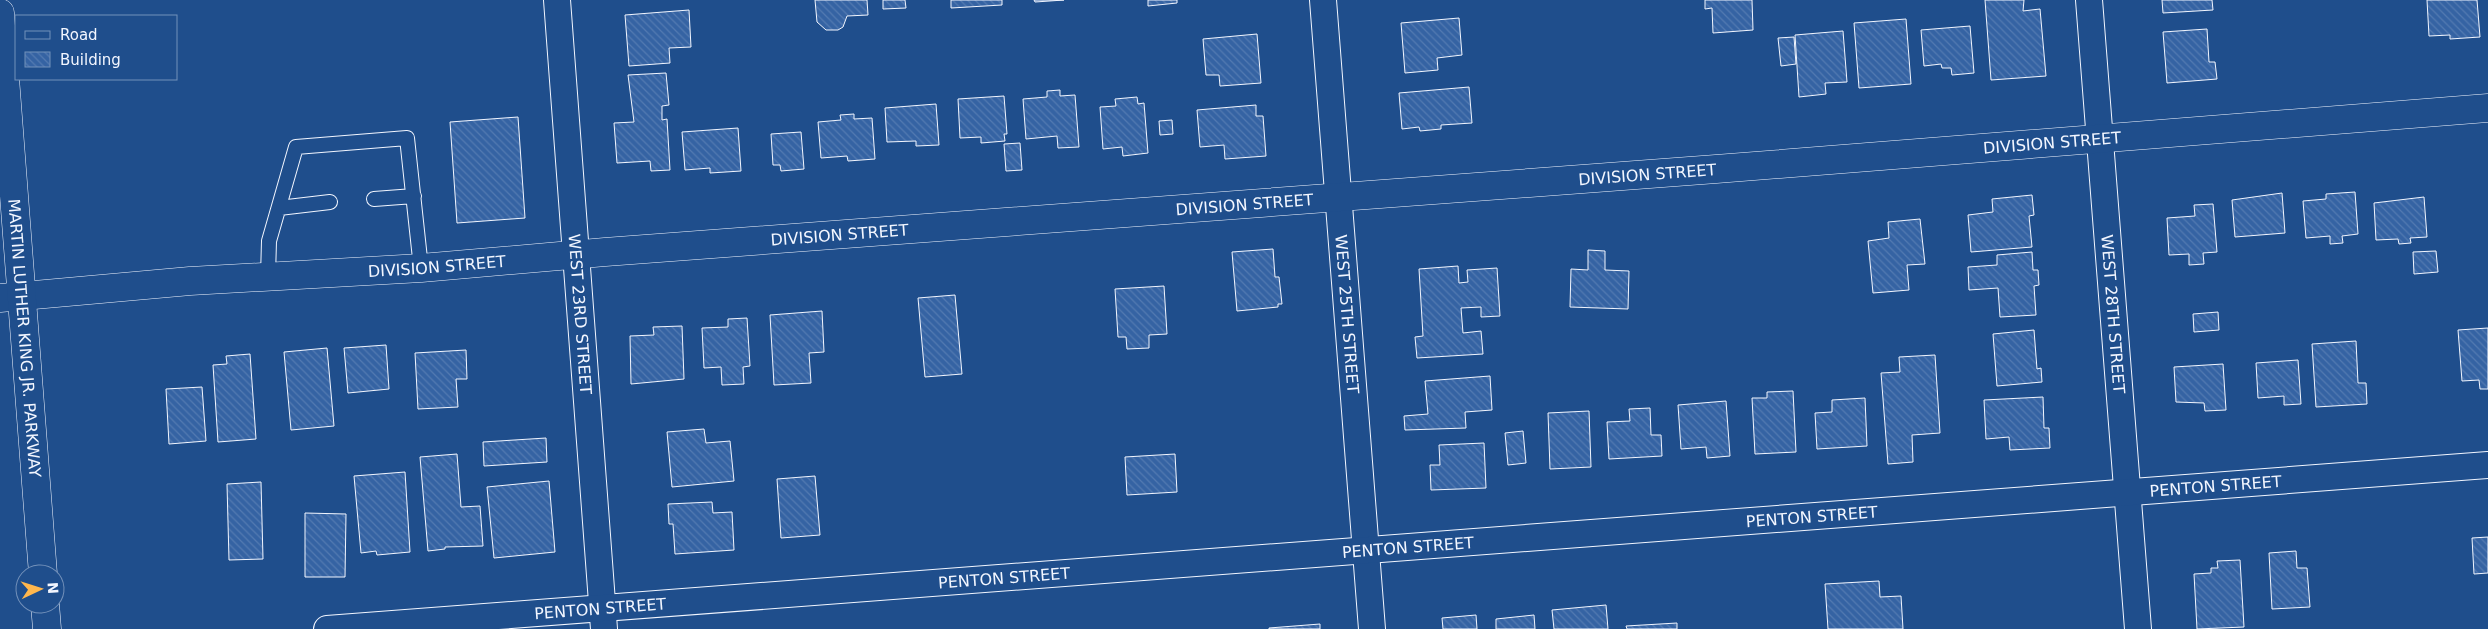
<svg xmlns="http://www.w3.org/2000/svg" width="2488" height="629" viewBox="0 0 2488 629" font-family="'DejaVu Sans',sans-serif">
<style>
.building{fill:url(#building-back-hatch);stroke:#f2f6ff}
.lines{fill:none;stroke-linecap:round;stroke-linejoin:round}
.lane-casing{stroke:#f2f6ff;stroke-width:16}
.street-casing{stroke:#f2f6ff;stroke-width:28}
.secondary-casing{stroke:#f2f6ff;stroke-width:29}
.highway-casing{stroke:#f2f6ff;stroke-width:29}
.lane{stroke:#1f4e8c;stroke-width:14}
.street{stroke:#1f4e8c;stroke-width:26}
.secondary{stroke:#1f4e8c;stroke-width:28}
.highway{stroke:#1f4e8c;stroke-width:28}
.labels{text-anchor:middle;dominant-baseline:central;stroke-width:4;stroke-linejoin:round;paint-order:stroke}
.street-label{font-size:16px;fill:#f2f6ff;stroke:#1f4e8c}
</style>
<defs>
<pattern id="building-back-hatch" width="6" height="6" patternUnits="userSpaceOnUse" patternTransform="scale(1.25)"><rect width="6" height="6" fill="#3563a3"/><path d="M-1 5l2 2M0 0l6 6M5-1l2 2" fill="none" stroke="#537ab1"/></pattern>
</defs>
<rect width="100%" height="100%" fill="#1f4e8c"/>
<path class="building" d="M815,0H867L868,15L847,16L843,27L838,30H826L817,22Z
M883,0H905L906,8L883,9Z
M951,0H1002V5L951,8Z
M1034,0H1064L1035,2Z
M1148,0H1177V3L1148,6Z
M1705,0H1752L1753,30L1713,33L1712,8L1705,9Z
M1985,0H2024L2023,11L2040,9L2046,76L1991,80Z
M2162,0H2212L2213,10L2163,13Z
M2427,0H2477L2480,37L2450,39V35L2429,36Z
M689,10L691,47L669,48L670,63L629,66L625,15Z
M1459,18L1462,55L1437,58L1438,70L1405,73L1401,23Z
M1906,19L1911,84L1859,88L1854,23Z
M1970,26L1974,73L1952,75L1951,68H1942L1941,64L1924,66L1921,30Z
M2207,29L2209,62H2215L2217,79L2167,83L2163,32Z
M1843,31L1847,82L1825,83L1826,94L1799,97L1795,35Z
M1257,34L1261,83L1220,86L1219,75H1206L1203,39Z
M1794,37L1796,64L1781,66L1778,38Z
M666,73L669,105L662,106V120L667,119L670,170L651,171L650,161L617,163L614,123L634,122L628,75Z
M1469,87L1472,123L1441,125V129L1420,131L1419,127L1402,129L1399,93Z
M1060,90V96L1075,95L1079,147L1058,148L1057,136L1026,139L1023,99L1047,97V91Z
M1004,96L1007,134H1004L1005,141L981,143V137L960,138L958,99Z
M1137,97L1138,104L1144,103L1148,153L1123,156L1122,147L1103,149L1100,107L1116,106L1115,99Z
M936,104L939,145L916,146V141L887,142L885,108Z
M1256,105V116H1263L1266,156L1225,159L1224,145L1200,147L1197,110Z
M854,114V119L872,118L875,159L848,161L847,156L821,158L818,122L841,120L840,115Z
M518,117L525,218L457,223L450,122Z
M1172,120L1173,134L1160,135L1159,121Z
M738,128L741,171L710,173V168L685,170L682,132Z
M801,132L804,169L781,171L780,165H773L771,134Z
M1020,143L1022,170L1006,171L1004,144Z
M2355,192L2358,234L2342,236L2343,243L2330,244V236L2306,238L2303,201L2326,199V194Z
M2282,193L2285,233L2235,237L2232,200Z
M2032,195L2034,215L2029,216L2032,247L1971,252L1968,215L1993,212L1992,199Z
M2424,197L2427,237L2410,238L2411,243L2399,244L2398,239L2376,240L2374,203Z
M2213,204L2217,252L2203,253L2204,264L2189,265V254L2169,255L2167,218L2195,216L2194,205Z
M1920,219L1925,264L1907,265L1909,290L1873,293L1868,241L1889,238L1888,222Z
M1273,249L1275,277H1279L1282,304H1278V307L1237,311L1232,252Z
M1588,250L1605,251V270L1629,271L1628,309L1570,307L1571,269L1588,270Z
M2436,251L2438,272L2414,274L2413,252Z
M2032,252L2033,270H2038L2039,285L2034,286L2036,315L2000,317L1998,288L1969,290L1968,267L1997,265V255Z
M1458,266L1459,283L1468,282L1467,270L1497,268L1500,316L1481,317V307L1461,308L1463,333L1481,331L1483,354L1417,358L1415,337L1423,336L1419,269Z
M1164,286L1167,334L1149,335V348L1127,349L1126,337H1118L1115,289Z
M955,295L962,374L925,377L918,298Z
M822,311L824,352L809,353L811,383L774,385L770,315Z
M2218,312L2219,330L2194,332L2193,314Z
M747,318L750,366L743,367L744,384L722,385L721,367L704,368L702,328L728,327V319Z
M682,326L684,379L631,384L630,336L654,335L653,327Z
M2488,328V389H2480L2479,380L2462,381L2458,330Z
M2034,330L2037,369L2041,368L2042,382L1997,386L1993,334Z
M2356,341L2358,383H2366L2367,404L2316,407L2312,344Z
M386,345L389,389L348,393L344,348Z
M327,348L334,426L291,430L284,352Z
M466,350L467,379H456L458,407L418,409L415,353Z
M250,354L256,439L218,442L213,365L227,364L226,356Z
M1935,355L1940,433L1912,435L1913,462L1888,464L1881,373L1900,372L1899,357Z
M2298,360L2301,404L2284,405V396L2258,398L2256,363Z
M2223,364L2226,410L2205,411L2204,403L2176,402L2174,367Z
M1490,376L1492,410L1465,412L1466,428L1405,430L1404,416L1428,414L1425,381Z
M202,387L206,441L169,444L166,389Z
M1793,391L1796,452L1755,454L1752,398H1767V392Z
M2043,397L2044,428H2049L2050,448L2010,450L2009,437L1986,439L1984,400Z
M1865,398L1867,446L1817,449L1815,413L1832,412V400Z
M1726,401L1730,456L1707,458L1706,447L1681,449L1678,405Z
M1650,408L1651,435H1661L1662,456L1609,459L1607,422L1630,421L1629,409Z
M1589,411L1591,467L1550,469L1548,413Z
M704,429L706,443L730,441L734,481L672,487L667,432Z
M1523,431L1526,463L1508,465L1505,433Z
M546,438L547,462L484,466L483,442Z
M1484,443L1486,488L1431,490L1430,465H1440L1439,445Z
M457,454L461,507L480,506L483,546L445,547V549L428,551L420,457Z
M1175,454L1177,492L1127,495L1125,457Z
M405,472L410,552L377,555L376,551L361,553L354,476Z
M815,476L820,535L781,538L777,479Z
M549,481L555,552L494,558L487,487Z
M261,482L263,559L229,560L227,484Z
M712,502L713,513L732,512L734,550L675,554L673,524H669L668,504Z
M305,513L346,514L345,577H305Z
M2488,537V573L2474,574L2472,538Z
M2296,551L2297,568H2307L2310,607L2272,609L2269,553Z
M2240,560L2244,627L2197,629L2194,574L2211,573V568H2218L2217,561Z
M1879,581L1880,597L1901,596L1903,629H1828L1825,584Z
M1606,605L1608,629H1554L1552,610Z
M1476,615L1477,629H1443L1442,618Z
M1534,615L1535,629H1496V619Z
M1677,623V629H1627L1626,626Z
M1320,624V629H1269V628Z"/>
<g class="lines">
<defs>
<path id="lane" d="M374,199L414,196
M279,208L330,202
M268,276L269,241L296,147L407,138L421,268"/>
<g id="street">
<path id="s1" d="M557,0L604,629"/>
<path id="s2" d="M1323,0L1372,629"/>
<path id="s3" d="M2089,0L2138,629"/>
<path id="s4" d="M327,629L2488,465"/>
</g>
<g id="secondary">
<path id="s5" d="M0,298L190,281L421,268L605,252L1716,169L2488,108"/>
</g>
<g id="highway">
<path id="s6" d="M0,13L43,574"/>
<path d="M45,604L47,629"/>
</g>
</defs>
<use href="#lane" class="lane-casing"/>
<use href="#street" class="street-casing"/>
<use href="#secondary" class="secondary-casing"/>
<use href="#highway" class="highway-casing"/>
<use href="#lane" class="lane"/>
<use href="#street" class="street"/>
<use href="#secondary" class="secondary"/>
<use href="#highway" class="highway"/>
</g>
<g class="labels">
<g class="street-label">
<text stroke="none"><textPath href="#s5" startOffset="2058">DIVISION STREET</textPath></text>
<text stroke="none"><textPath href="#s5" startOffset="1652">DIVISION STREET</textPath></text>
<text stroke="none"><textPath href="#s5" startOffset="1248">DIVISION STREET</textPath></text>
<text stroke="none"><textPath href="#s5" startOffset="842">DIVISION STREET</textPath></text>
<text stroke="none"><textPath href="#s5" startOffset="438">DIVISION STREET</textPath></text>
<text stroke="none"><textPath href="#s3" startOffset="315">WEST 28TH STREET</textPath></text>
<text stroke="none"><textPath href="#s1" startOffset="315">WEST 23RD STREET</textPath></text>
<text stroke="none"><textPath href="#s2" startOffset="315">WEST 25TH STREET</textPath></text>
<text stroke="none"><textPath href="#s6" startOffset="326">MARTIN LUTHER KING JR. PARKWAY</textPath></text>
<text stroke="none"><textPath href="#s4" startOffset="1894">PENTON STREET</textPath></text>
<text stroke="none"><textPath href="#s4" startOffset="1489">PENTON STREET</textPath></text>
<text stroke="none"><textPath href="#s4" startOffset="1084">PENTON STREET</textPath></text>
<text stroke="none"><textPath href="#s4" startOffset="679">PENTON STREET</textPath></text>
<text stroke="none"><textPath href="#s4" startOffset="274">PENTON STREET</textPath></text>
</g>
</g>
<rect x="15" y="15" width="162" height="65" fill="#1f4e8c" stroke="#7391ba"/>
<rect x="25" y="31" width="25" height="8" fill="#1f4e8c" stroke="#7391ba"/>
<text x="60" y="40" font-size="15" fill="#f2f6ff">Road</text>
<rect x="25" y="52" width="25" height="15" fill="url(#building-back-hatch)" stroke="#7391ba"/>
<text x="60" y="65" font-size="15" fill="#f2f6ff">Building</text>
<g transform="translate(40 589) rotate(86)"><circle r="24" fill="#1f4e8c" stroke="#7391ba"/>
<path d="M0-4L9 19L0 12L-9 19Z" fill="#ffb74d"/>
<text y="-8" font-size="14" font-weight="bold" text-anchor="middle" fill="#f2f6ff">N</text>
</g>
</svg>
